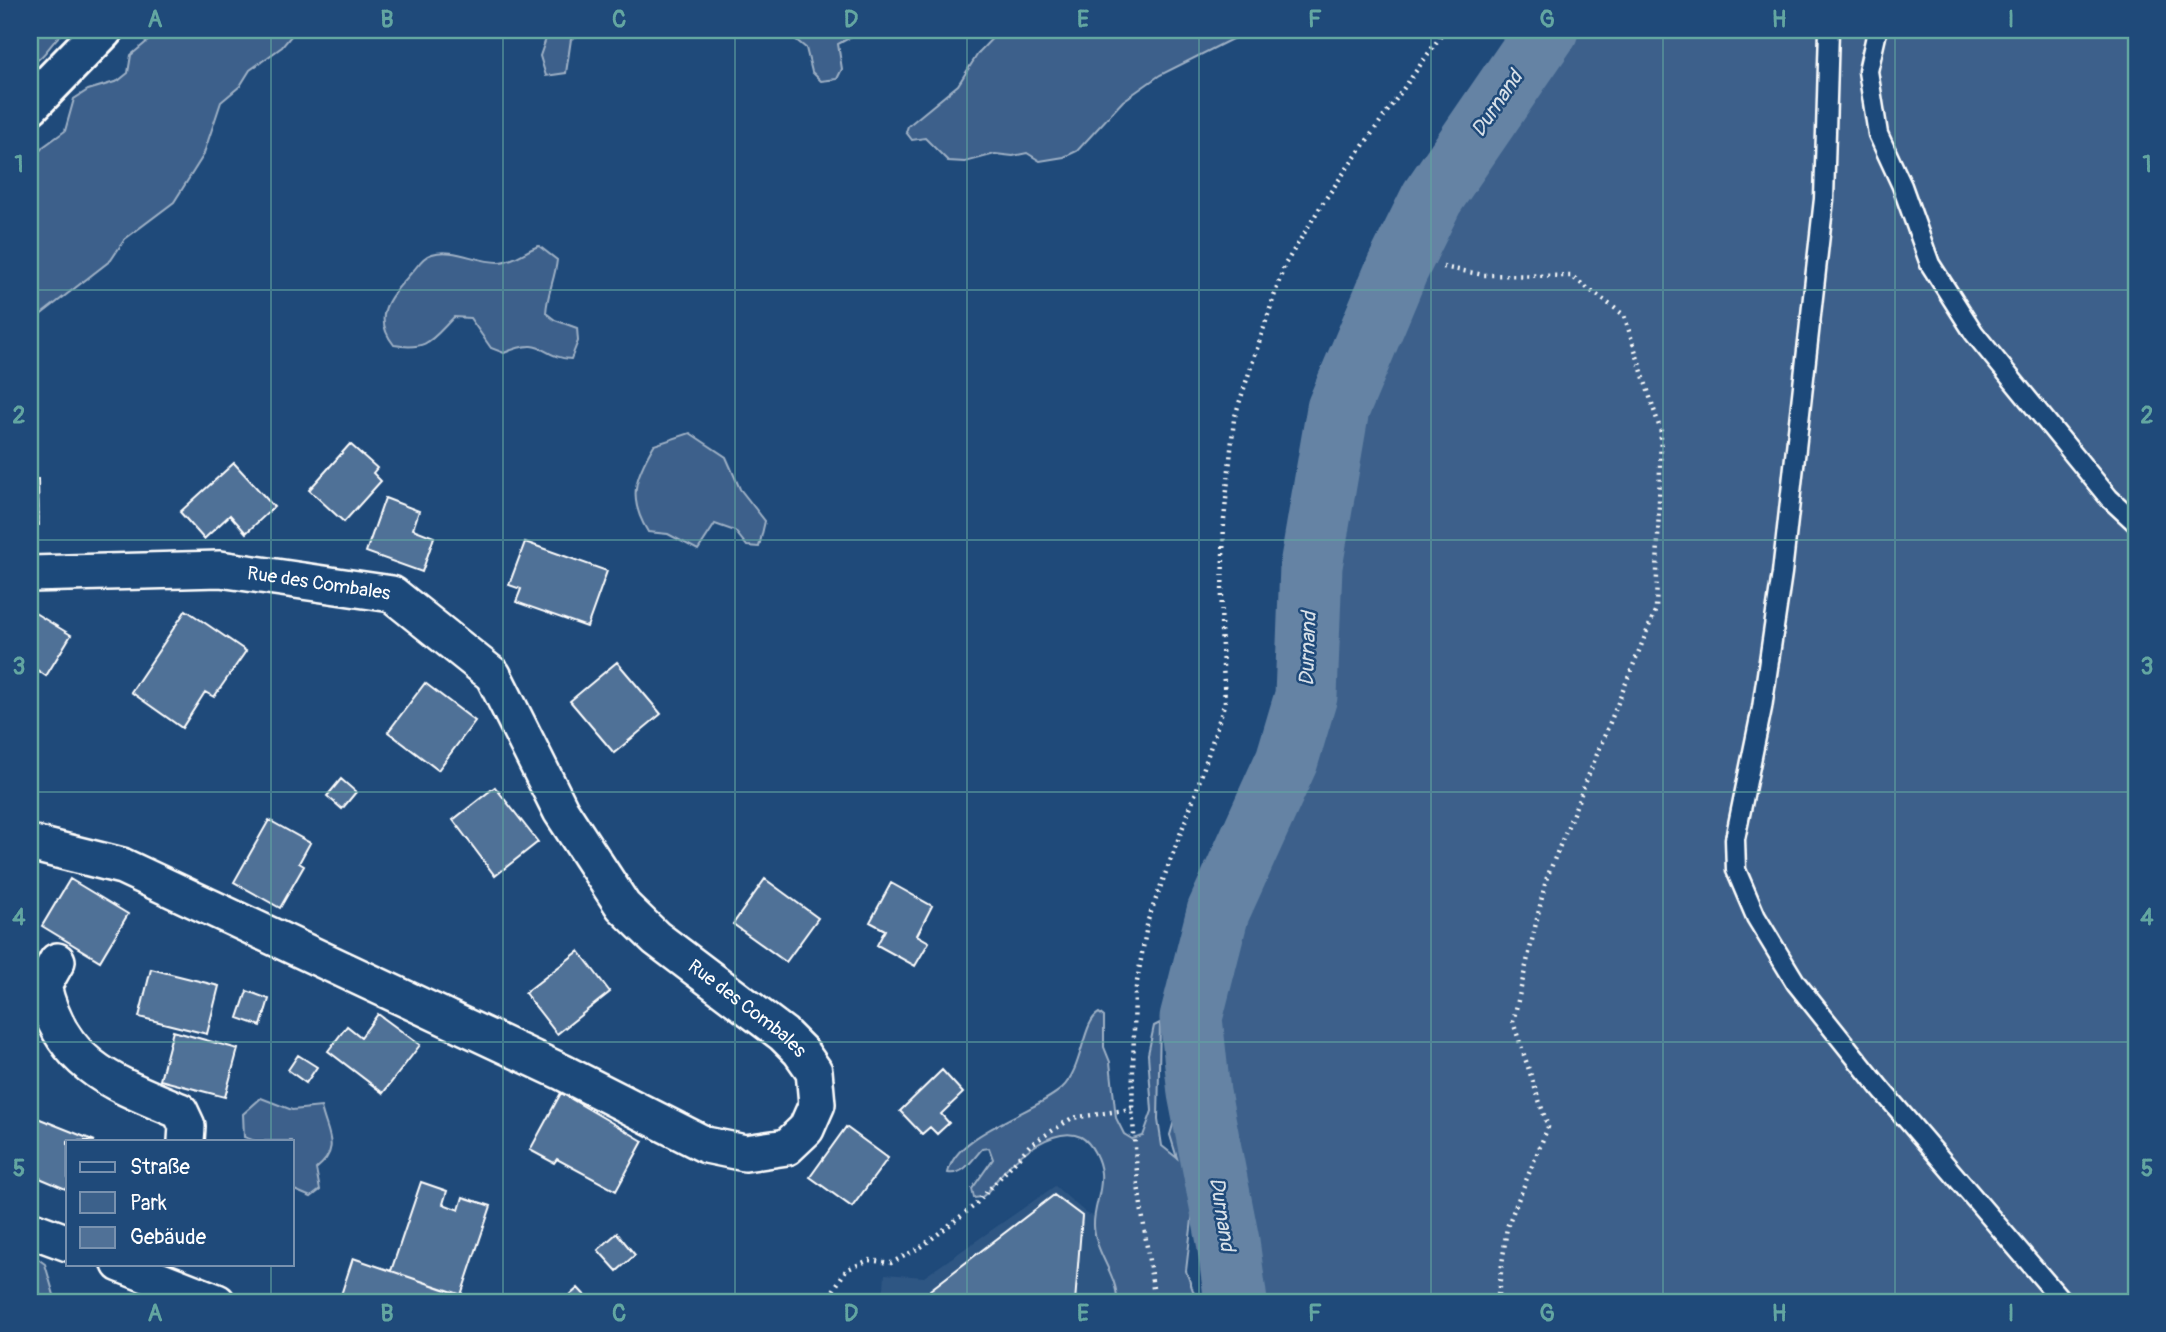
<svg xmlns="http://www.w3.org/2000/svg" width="2166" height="1332" viewBox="0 0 2166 1332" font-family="Pangolin,sans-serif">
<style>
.built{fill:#2e5683}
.green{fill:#3c618b;stroke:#9eb0c5;stroke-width:2}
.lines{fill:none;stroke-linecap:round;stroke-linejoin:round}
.river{stroke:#6583a4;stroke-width:63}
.building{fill:#507197;stroke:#fff;stroke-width:2}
.lane-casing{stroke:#fff;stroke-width:23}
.street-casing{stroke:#fff;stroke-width:40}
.secondary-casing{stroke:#fff;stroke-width:44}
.path{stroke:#fff;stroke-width:4.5;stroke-dasharray:2 5;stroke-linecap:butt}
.lane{stroke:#1f4a7a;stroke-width:18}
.street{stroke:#1f4a7a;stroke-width:35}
.secondary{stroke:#1f4a7a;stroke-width:38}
.grid{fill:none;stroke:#63a6a1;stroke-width:2;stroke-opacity:0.55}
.labels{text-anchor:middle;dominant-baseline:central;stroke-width:5;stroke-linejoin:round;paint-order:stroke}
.street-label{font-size:19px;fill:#fff;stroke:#1f4a7a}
.water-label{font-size:21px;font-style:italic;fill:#d8e0e8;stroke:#1f4a7a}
.neatline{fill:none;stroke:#63a6a1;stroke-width:2.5}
.grid-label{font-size:23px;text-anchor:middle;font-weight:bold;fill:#63a6a1}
</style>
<rect width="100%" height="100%" fill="#1f4a7a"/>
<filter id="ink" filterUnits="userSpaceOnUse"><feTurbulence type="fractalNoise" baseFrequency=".0143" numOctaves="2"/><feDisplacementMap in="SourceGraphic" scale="14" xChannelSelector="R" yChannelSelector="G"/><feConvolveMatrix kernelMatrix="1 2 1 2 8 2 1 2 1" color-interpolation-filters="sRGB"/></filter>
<g filter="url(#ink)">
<path class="built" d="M1055,1186L1087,1214L1094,1216L1096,1241L1114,1284L1117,1302H883L885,1274L924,1277Z"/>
<path class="green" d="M30,30H66C51,41 46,57 30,65Z
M161,30H296L282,47L250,70L240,86L221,102L203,156L174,202L125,239L111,260L30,323V164L43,147L65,131L74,99L88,90L118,81L128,73L131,55Z
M549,30H604L598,36H578L571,39L566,73L546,76L540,56Z
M784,30H864L838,44L842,69L837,79L821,81L812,72L806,48Z
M1000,30H1250L1160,75L1123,101L1077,151L1064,157L1040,161L1027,153L1013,156L995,154L965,162L948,161L925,138L912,140L906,132L908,126L958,85L979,52Z
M1549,30H2136V1302H1222L1193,1211L1186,1271L1197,1302H1117C1118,1275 1095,1254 1094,1226C1093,1209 1103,1191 1101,1173C1100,1161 1092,1143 1081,1137C1055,1125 1015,1157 999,1177C993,1184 990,1191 982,1197L974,1198L972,1189L993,1159L989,1148L982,1149C973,1159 963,1176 948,1173C955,1133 1035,1113 1062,1088C1083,1069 1082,1022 1099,1013L1104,1017V1047L1110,1062L1116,1118L1124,1134L1132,1139L1143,1136L1152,1111L1148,1054L1154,1026L1160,1023L1158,1120L1162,1146L1177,1158L1170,1135L1294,701L1322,399Z
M539,246L557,260C555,279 547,294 546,313L555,320L577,328L578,341L571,359C539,357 545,335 504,353L491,348L470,318L454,317C432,339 428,351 394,345C370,315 392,295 412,272C419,265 422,257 432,254C453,247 478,263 500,262C515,261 526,250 539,246Z
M690,433L726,457L740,489L765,521L759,547L747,546L735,531L715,524L698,550L668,534L648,532C627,498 635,477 654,445Z
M261,1098L292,1110L321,1107C327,1134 342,1148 316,1169L320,1190L311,1197L292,1189V1141H255L244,1137L243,1114Z
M30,1253L45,1264L56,1302H30Z"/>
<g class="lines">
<path class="river" d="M1236,1302L1228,1241L1199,1093L1191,1018L1218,912L1287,760L1306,696L1311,566L1338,409L1397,269L1432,198L1547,30"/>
</g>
<path class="building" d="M350,444L377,468L373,473L381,481L344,522L309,490Z
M234,463L274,507L246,533L230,515L204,539L180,512Z
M30,479H38L39,525H30Z
M385,498L419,511L413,529L434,537L422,572L366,552Z
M525,542L607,571L587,627L516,602L521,589L509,585Z
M30,610L71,635L46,676L30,665Z
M186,610L246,651L214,697L205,692L182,728L131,692Z
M617,662L661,714L614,753L570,701Z
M425,683L475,721L438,770L388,732Z
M341,779L356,792L342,809L327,796Z
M495,787L538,842L495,876L453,820Z
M269,820L310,843L299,863L304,866L280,908L234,882Z
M70,879L128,914L100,961L42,926Z
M765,879L818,918L786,962L733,924Z
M891,883L932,906L917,935L929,942L915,966L877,945L885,930L870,922Z
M579,951L610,992L557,1034L525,993Z
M151,969L219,986L207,1034L139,1017Z
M247,991L269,999L261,1026L238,1018Z
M378,1014L420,1045L383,1093L328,1051L347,1026L361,1037Z
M173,1031L238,1049L225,1097L160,1080Z
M298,1055L317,1067L306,1083L288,1070Z
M942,1070L963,1093L941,1114L949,1123L937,1134L930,1127L922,1134L900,1111Z
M561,1093L643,1141L616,1191L557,1159L554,1163L530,1150Z
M30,1115L95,1141H68V1190L30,1174Z
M846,1127L888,1158L852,1207L810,1177Z
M421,1182L447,1191L443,1204L459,1210L463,1197L491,1206L461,1295L391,1271Z
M1054,1195L1082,1216L1075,1302H929L930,1290Z
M617,1233L635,1255L617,1271L598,1250Z
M353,1258L468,1297L467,1302H353L340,1298Z
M578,1288L591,1302H562Z"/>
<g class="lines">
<defs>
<path id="lane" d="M1829,30L1824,199L1782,573L1762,708L1735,839L1736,870L1756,917L1796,983L1879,1087L2063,1302
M1874,30L1876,36L1868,71L1878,134L1902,186L1930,264L1974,333L2109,498L2136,523"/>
<g id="street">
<path id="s1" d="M30,574L220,569L392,594L493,675L561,811L623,906L656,938L783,1034L800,1051L814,1071L817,1104L806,1129L787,1147L745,1153L706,1145L562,1072L122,866L30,843"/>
<path d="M57,961L43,986C61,1065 112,1083 180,1111L187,1126L186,1141"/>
<path d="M30,1229L68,1243"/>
<path d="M120,1264L217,1302"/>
</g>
<path id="secondary" d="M30,105L103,30"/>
</defs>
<use href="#lane" class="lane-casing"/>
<use href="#street" class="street-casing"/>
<use href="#secondary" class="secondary-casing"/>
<path class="path" d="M1443,267L1484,275L1571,276L1624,315L1661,432L1656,609L1546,880L1513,1022L1548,1127L1507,1227L1497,1302
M826,1302L846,1270L869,1260L891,1263L921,1247L974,1206L1030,1145L1072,1118L1132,1109
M1155,1302L1138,1185L1132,1109L1135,993L1148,920L1196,792L1225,702L1221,629L1224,520L1234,419L1284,266L1324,201L1445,30"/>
<use href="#lane" class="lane"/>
<use href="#street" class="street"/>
<use href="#secondary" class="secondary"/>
</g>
</g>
<path class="grid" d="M271,30V1141M503,30V1302M735,30V1302M967,30V1302M1199,30V1302M1431,30V1302M1663,30V1302M1895,30V1302M30,290H2136M30,540H2136M30,792H2136M30,1042H2136M271,1264V1302"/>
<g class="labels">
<g class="street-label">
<text stroke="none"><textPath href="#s1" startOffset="290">Rue des Combales</textPath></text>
<text stroke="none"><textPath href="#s1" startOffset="920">Rue des Combales</textPath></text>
</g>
<g class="water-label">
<text transform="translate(1497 104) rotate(-56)">Durnand</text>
<text transform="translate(1308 649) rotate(-88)">Durnand</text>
<text transform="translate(1222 1214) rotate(81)">Durnand</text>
</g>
</g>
<rect width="2166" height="1332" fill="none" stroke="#1f4a7a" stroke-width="77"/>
<rect x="66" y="1140" width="228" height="126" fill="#1f4a7a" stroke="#7992af" stroke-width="2"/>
<rect x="80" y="1162" width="35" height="10" fill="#1f4a7a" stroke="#7992af" stroke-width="2"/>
<text x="130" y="1174" font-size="21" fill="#ffffff">Straße</text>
<rect x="80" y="1192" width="35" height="21" fill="#3c618b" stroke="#7992af" stroke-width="2"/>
<text x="130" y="1210" font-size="21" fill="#ffffff">Park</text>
<rect x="80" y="1227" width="35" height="21" fill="#507197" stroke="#7992af" stroke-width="2"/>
<text x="130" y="1244" font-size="21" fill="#ffffff">Gebäude</text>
<rect x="38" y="38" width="2090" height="1256" class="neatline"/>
<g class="grid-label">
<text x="155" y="27">A</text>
<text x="387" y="27">B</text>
<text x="619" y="27">C</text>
<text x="851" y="27">D</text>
<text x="1083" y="27">E</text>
<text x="1315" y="27">F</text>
<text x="1547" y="27">G</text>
<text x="1779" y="27">H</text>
<text x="2011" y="27">I</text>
<text x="19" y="172">1</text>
<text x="2147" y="172">1</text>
<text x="19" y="423">2</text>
<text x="2147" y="423">2</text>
<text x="19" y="674">3</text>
<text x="2147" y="674">3</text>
<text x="19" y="925">4</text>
<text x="2147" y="925">4</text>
<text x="19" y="1176">5</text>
<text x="2147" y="1176">5</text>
<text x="155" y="1321">A</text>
<text x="387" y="1321">B</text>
<text x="619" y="1321">C</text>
<text x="851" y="1321">D</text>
<text x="1083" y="1321">E</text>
<text x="1315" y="1321">F</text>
<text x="1547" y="1321">G</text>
<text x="1779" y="1321">H</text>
<text x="2011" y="1321">I</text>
</g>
</svg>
